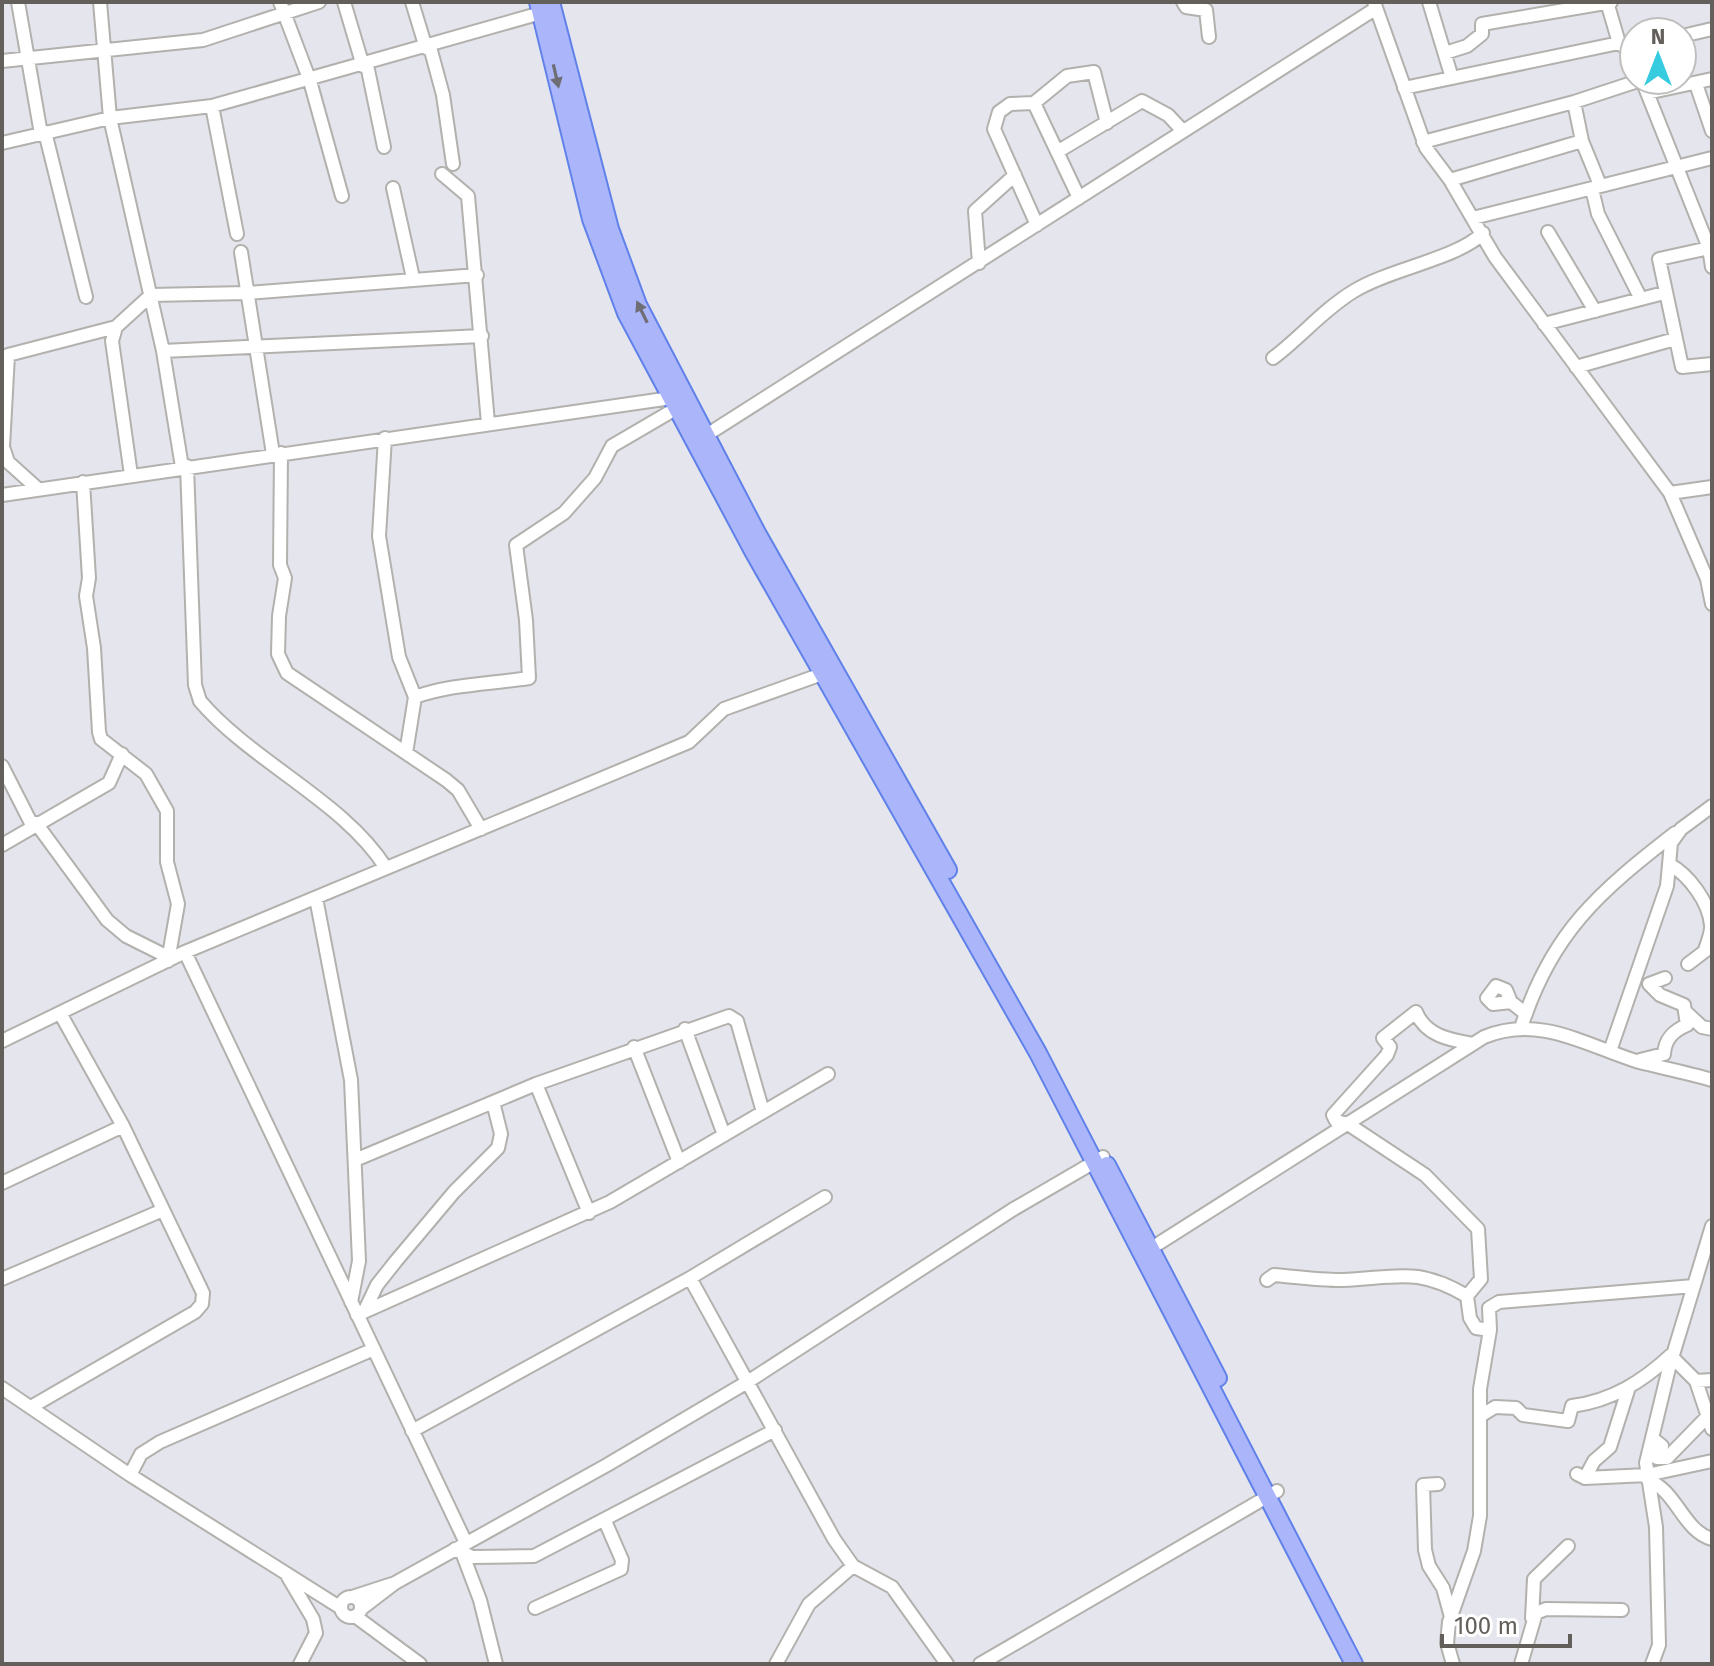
<svg xmlns="http://www.w3.org/2000/svg" width="1714" height="1666" viewBox="0 0 1714 1666" font-family="'Fira Sans',sans-serif">
<style>
.lines{fill:none;stroke-linecap:round;stroke-linejoin:round}
.minor-casing{stroke:#b3b1ad;stroke-width:16}
.major-casing{stroke:#6081e9;stroke-width:20}
.minor{stroke:#fff;stroke-width:12}
.major{stroke:#abb5fa;stroke-width:16}
.oneway{fill:#6e6d74}
</style>
<rect width="100%" height="100%" fill="#e4e5ed"/>
<g class="lines">
<defs>
<path id="minor" d="M18,2L41,134
M100,2L110,118L163,351L182,467
M280,2L310,81L342,196
M344,2L363,66
M412,2L426,48
M1183,2L1186,7L1206,10
M1374,2L1426,148L1450,180L1495,257L1670,493L1707,579L1712,604
M1429,2L1452,78
M1607,2L1619,43L1628,50L1634,63
M1206,10L1209,37
M1682,36L1712,29
M430,47L443,95L453,164
M1445,53L1467,46L1482,34V24L1611,2
M2,61L203,40L319,2
M367,65L384,147
M1642,80L1709,248L1659,259L1682,367L1712,364
M1696,84L1712,131
M1404,88L1619,43
M1647,93L1712,79
M1574,102L1582,141L1600,185
M1034,103L1079,198
M212,106L237,234
M45,132L86,297
M1423,142L1574,102L1641,80
M2,143L110,118L212,106L541,13
M1057,152L1142,101L1168,115L1182,130
M442,174L468,196L488,423
M1450,180L1582,141
M393,188L413,278
M1592,189L1598,214L1641,299
M1473,218L1712,158
M1037,225L994,129L999,112L1010,104L1034,103L1067,76L1094,72L1107,123
M1548,232L1595,311
M1709,248L1712,267
M241,252L273,454
M979,263L975,211L1015,175
M1544,324L1664,293
M163,351L482,336
M1273,358C1301,337 1324,309 1354,291C1389,269 1457,259 1483,233
M1576,367L1675,339
M705,436L1375,9
M385,438L379,536L399,657L415,697L406,753
M281,453L280,565L285,578L279,616L278,654L287,673L446,780L458,790L481,829
M187,466L195,685L200,701C252,762 345,802 386,868
M131,475L112,341L116,327L151,295L247,293L477,275
M83,482L89,578L86,596L94,648L99,732L101,739L146,774L167,811V862L178,904L168,961
M38,489L8,462L3,447L8,355L116,327
M1670,493L1712,487
M2,495L671,398
M415,697C451,684 490,684 529,678L526,620L516,545L564,513L595,478L612,446L677,408
M2,766L32,825
M36,823L107,920L126,936L168,957
M2,845L109,783L122,754
M1669,864C1689,875 1709,902 1711,925C1712,932 1707,943 1705,950
M316,898L351,1080L359,1261L351,1302
M185,952L466,1543
M1688,964L1709,948
M1511,1002L1493,1004L1487,998L1496,986L1506,990L1511,1002L1526,1014
M1687,1013L1702,1027L1712,1029
M1521,1028C1551,933 1599,892 1675,833
M685,1029L724,1135
M2,1041L185,952L689,742L724,709L822,674
M634,1047L679,1162
M1610,1051L1667,886L1671,843L1681,829L1712,806
M1640,1060L1664,1054C1665,1039 1673,1031 1687,1025L1684,1005L1660,995L1649,984L1665,978
M536,1084L589,1213
M355,1160L536,1084L729,1016L737,1021L763,1112
M2,1183L123,1126
M1150,1249L1484,1037C1540,1014 1587,1046 1639,1062C1663,1068 1688,1073 1712,1080
M690,1278L834,1539L853,1566L892,1587L947,1664
M2,1279L163,1210
M1267,1280L1274,1275C1296,1277 1320,1280 1342,1280C1396,1278 1416,1266 1467,1296L1470,1318L1476,1328L1490,1330
M1467,1296L1481,1279L1478,1229L1425,1175L1348,1124L1336,1121L1333,1115L1387,1055L1390,1047L1383,1038L1416,1012C1426,1036 1450,1040 1473,1044
M364,1312L377,1285L396,1261L454,1192L498,1148L501,1134L493,1102
M357,1315L610,1202L828,1074
M1672,1357L1696,1381L1712,1380
M1696,1381L1712,1429
M2,1388L130,1475L341,1608
M31,1407L195,1312L202,1304L203,1293L123,1126L60,1013
M1482,1415L1495,1407L1516,1408L1523,1415L1568,1421L1572,1406C1611,1401 1642,1382 1671,1355
M412,1431L690,1278L825,1197
M1652,1438L1662,1446L1657,1458H1667L1708,1416
M1577,1474L1585,1478L1594,1461L1610,1447L1629,1387
M130,1475L141,1454L160,1442L374,1349
M1585,1478L1647,1475L1712,1461
M1648,1480C1677,1491 1683,1531 1712,1539
M1438,1484L1423,1485L1425,1550L1429,1566L1443,1588L1451,1617
M455,1549L472,1557L534,1556L775,1430
M463,1555L480,1600L496,1664
M288,1577L313,1619L316,1633L300,1664
M352,1597L392,1584
M341 1607a10 10 0 1 1 20 0a10 10 0 1 1-20 0Z
M535,1608L621,1569L622,1560L605,1521
M361,1609L395,1583L607,1465L749,1381L1012,1210L1103,1157
M355,1616L420,1664
M1532,1618L1534,1579L1568,1546
M776,1664L809,1604L853,1566
M980,1664L1277,1491
M1453,1664L1447,1643L1449,1622L1474,1551L1480,1516V1389L1490,1330L1489,1308L1499,1302L1694,1286
M1521,1664L1536,1613L1546,1609L1622,1610
M1652,1664L1659,1645L1656,1527L1646,1463L1669,1368L1712,1226"/>
<path id="major" d="M538,2L591,219L626,313L753,551L1038,1053L1354,1664
M551,2L610,229L638,305L757,533L948,870
M1107,1165L1218,1378"/>
</defs>
<use href="#minor" class="minor-casing"/>
<use href="#major" class="major-casing"/>
<use href="#minor" class="minor"/>
<use href="#major" class="major"/>
</g>
<defs><path id="oneway-solid" d="M-6-.8H1V-3.2L6.5 0L1 3.2V.8H-6Z" transform="scale(2)"/></defs>
<g class="oneway">
<use href="#oneway-solid" transform="translate(556 76) rotate(77)"/>
<use href="#oneway-solid" transform="translate(642 312) rotate(-116)"/>
</g>
<rect width="1714" height="1666" fill="none" stroke="#63605c" stroke-width="8"/>
<g transform="translate(1658 56)"><circle r="38" fill="#ffffff" stroke="#c1bfbe" stroke-width="2"/>
<path d="M0-6L14 30L0 20L-14 30Z" fill="#37cbe0"/>
<text y="-12" font-size="22" font-weight="bold" text-anchor="middle" fill="#63605c">N</text>
</g>
<path d="M1442 1634v12h128v-12" fill="none" stroke="#63605c" stroke-width="4"/>
<text x="1454" y="1634" font-size="24" fill="#63605c" stroke="#ffffff" stroke-width="6" paint-order="stroke">100 m</text>
</svg>
